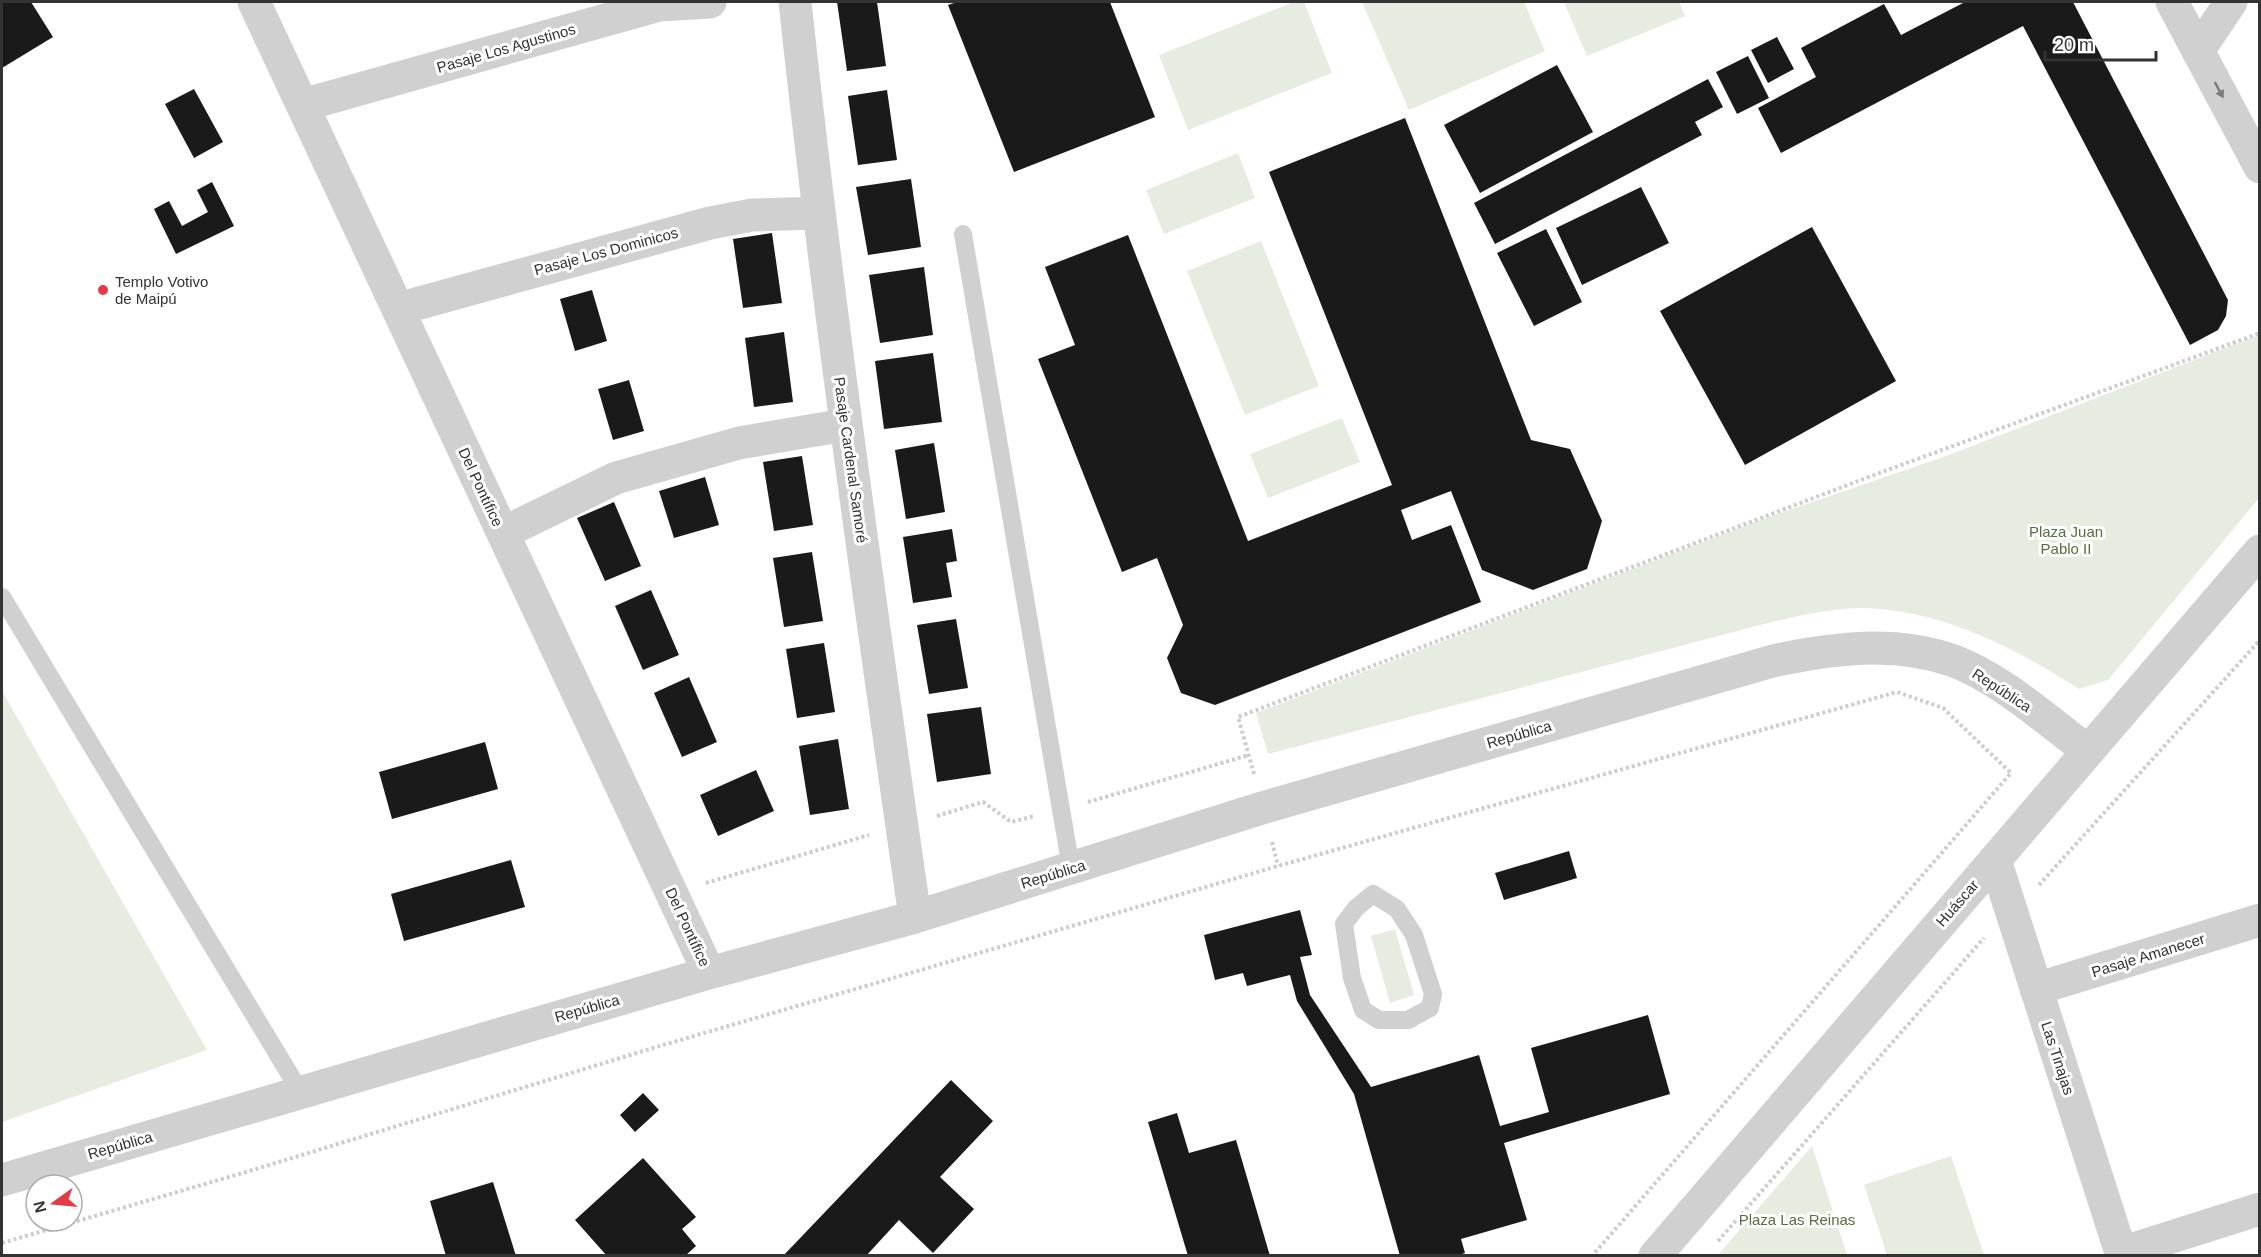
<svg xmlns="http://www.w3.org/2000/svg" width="2261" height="1257" viewBox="0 0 2261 1257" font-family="Arial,sans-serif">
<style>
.green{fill:#e6ecdf}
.building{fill:#1a1a1a}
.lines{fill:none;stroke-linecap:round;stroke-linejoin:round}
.path{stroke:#cdcdcd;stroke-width:4;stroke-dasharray:3 3;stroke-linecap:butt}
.service{stroke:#d0d0d0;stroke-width:18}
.minor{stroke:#d0d0d0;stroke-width:33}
.tertiary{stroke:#d0d0d0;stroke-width:33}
.oneway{fill:#7a7a7a}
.poi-dot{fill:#e63946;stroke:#fff;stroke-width:2}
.labels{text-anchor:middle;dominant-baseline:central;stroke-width:6;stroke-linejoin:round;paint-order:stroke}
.street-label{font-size:15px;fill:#333;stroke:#fff}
.poi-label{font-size:15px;fill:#333;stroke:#fff;text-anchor:start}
.park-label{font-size:15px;fill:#56703f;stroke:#fff}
</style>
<rect width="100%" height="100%" fill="#fff"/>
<path class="green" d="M1294,2H1304L1332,73L1188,130L1159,55Z
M1362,2H1524L1545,51L1409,110Z
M1564,2H1679L1685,16L1587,56Z
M1238,153L1255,198L1164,234L1146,190Z
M1261,241L1319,386L1245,415L1187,271Z
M2259,335V498L2108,680L2079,689C2013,647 1939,608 1858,608C1827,609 1794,617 1764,624L1268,754L1256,713L1763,519L1949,455Z
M1342,418L1360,462L1268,498L1250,454Z
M2,691L207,1050L2,1122Z
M1395,929L1414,995L1390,1003L1371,936Z
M1812,1146L1847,1255H1718Z
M1951,1156L1984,1255H1887L1864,1185Z"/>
<path class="building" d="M2,2H31L53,37L2,68Z
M837,2H877L886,66L847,71Z
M957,2H1110L1155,117L1014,172L948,5Z
M1965,2H2073L2228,300L2226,316L2218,330L2190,345L2023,26L1781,153L1758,108L1816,77L1801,48L1884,4L1901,35Z
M1777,37L1794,69L1768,83L1751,50Z
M1748,56L1769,98L1737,114L1716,72Z
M1557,65L1593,132L1480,193L1444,125Z
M1708,79L1723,107L1695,122L1702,135L1495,244L1474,203Z
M194,89L223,142L194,158L165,104Z
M887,90L897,160L858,165L848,96Z
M1405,118L1531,440L1570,449L1602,521L1587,569L1533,590L1482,570L1451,491L1401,510L1412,540L1451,525L1481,602L1215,705L1181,693L1167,658L1183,625L1157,558L1122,572L1038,359L1075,345L1045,267L1128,235L1248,541L1392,485L1269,172Z
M911,179L921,247L868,255L856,187Z
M212,182L234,226L176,254L154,209L169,201L182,226L208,212L197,190Z
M1641,187L1669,243L1582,285L1556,228Z
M1812,227L1896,381L1745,465L1660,311Z
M1546,229L1582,302L1534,326L1497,253Z
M772,233L782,303L743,308L733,239Z
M924,267L933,335L880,343L869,275Z
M592,290L607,341L575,351L560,299Z
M784,332L793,402L754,407L745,338Z
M933,353L942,422L884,429L875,361Z
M629,380L644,431L613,440L598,389Z
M934,443L945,512L906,519L895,450Z
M802,456L813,525L774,531L763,462Z
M705,477L719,525L674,538L659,491Z
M614,502L641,566L605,581L577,518Z
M952,529L957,561L946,563L952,597L913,603L903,537Z
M812,552L823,621L784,627L773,558Z
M651,590L679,655L643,670L615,606Z
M956,619L968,688L929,694L917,625Z
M824,643L835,712L797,718L786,649Z
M689,677L717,742L682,757L654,693Z
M981,707L991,774L937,782L927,714Z
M838,739L849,809L810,815L799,746Z
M485,742L498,789L392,819L379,772Z
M756,770L774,811L718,836L700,795Z
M1569,851L1577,878L1504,900L1495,873Z
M511,860L525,907L404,941L391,894Z
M1300,910L1312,955L1300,957L1310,995L1371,1087L1479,1055L1500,1126L1549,1112L1531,1048L1648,1015L1670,1094L1504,1143L1527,1220L1461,1239L1465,1253L1456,1256H1400L1354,1094L1297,1001L1290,975L1247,986L1243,973L1215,980L1204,935Z
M951,1080L993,1121L940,1177L974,1209L933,1253L899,1220L866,1256H783Z
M643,1093L659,1110L635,1132L620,1115Z
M1177,1113L1189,1153L1236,1140L1270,1256H1188L1148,1122Z
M643,1158L696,1217L682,1229L696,1246L685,1256H607L575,1220Z
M493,1182L516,1256H446L430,1201Z"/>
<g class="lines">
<path class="path" d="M1254,774L1238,717L1874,475L2260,333
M1088,802L1249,755
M937,816L983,802L1011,822L1035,816
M1272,842L1278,866
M706,883L869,835
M2039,885L2260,640
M1718,1241L1984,938
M2,1243L246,1172L663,1045L1278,866L1897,692L1943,708L2011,773L1592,1256"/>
<path class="service" d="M963,234L1071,868
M2,597L301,1093
M1373,894L1397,909L1414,935L1433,994L1430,1008L1408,1020H1379L1363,1010L1352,978L1344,924L1356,908Z"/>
<path class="minor" d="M254,2L709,973
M795,2C828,308 871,612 915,917
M2198,51L2231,2
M303,105L659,5L710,2
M398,309L710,223L752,215L818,213
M503,533L616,478L739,443L845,425
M1995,860L2122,1256
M2036,989L2260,920
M2,1180L709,973L915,917L1262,808L1773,661C1833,648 1895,640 1954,661C2000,678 2049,722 2088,751
M2121,1253L2260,1209"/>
<path class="tertiary" d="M2172,2L2260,167
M1655,1256L2260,551"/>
</g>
<defs><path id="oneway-solid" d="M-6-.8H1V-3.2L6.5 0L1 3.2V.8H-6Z" transform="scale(1.5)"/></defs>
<use class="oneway" href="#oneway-solid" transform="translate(2219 90) rotate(62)"/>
<circle class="poi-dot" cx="103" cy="290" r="6"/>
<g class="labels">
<g class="street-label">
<text transform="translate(506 48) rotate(-16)">Pasaje Los Agustinos</text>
<text transform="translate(606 251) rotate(-15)">Pasaje Los Dominicos</text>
<text transform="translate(851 460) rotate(82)">Pasaje Cardenal Samoré</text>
<text transform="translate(481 487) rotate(65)">Del Pontífice</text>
<text transform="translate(2002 690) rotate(33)">República</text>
<text transform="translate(1519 734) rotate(-16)">República</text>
<text transform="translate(1053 874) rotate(-17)">República</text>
<text transform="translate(1957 903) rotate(-49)">Huáscar</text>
<text transform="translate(688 927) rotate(65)">Del Pontífice</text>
<text transform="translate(2148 955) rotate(-17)">Pasaje Amanecer</text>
<text transform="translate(587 1008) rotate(-16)">República</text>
<text transform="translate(2058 1058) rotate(72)">Las Tinajas</text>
<text transform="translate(120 1145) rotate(-16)">República</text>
</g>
<g class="poi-label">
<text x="115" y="281">Templo Votivo<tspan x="115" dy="17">de Maipú</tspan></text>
</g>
<g class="park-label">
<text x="2066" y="531">Plaza Juan<tspan x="2066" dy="17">Pablo II</tspan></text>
<text x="1797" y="1219">Plaza Las Reinas</text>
</g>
</g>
<rect width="2261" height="1257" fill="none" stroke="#333333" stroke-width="6"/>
<g transform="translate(54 1203) rotate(255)"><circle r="28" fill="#ffffff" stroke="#adadad" stroke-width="1.5"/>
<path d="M0-4.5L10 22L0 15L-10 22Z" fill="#e63946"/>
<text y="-9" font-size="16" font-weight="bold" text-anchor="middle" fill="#333333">N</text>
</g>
<path d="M2045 51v9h111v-9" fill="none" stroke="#333333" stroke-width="3"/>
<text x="2054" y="51" font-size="18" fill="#333333" stroke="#ffffff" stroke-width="4.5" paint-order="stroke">20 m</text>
</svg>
